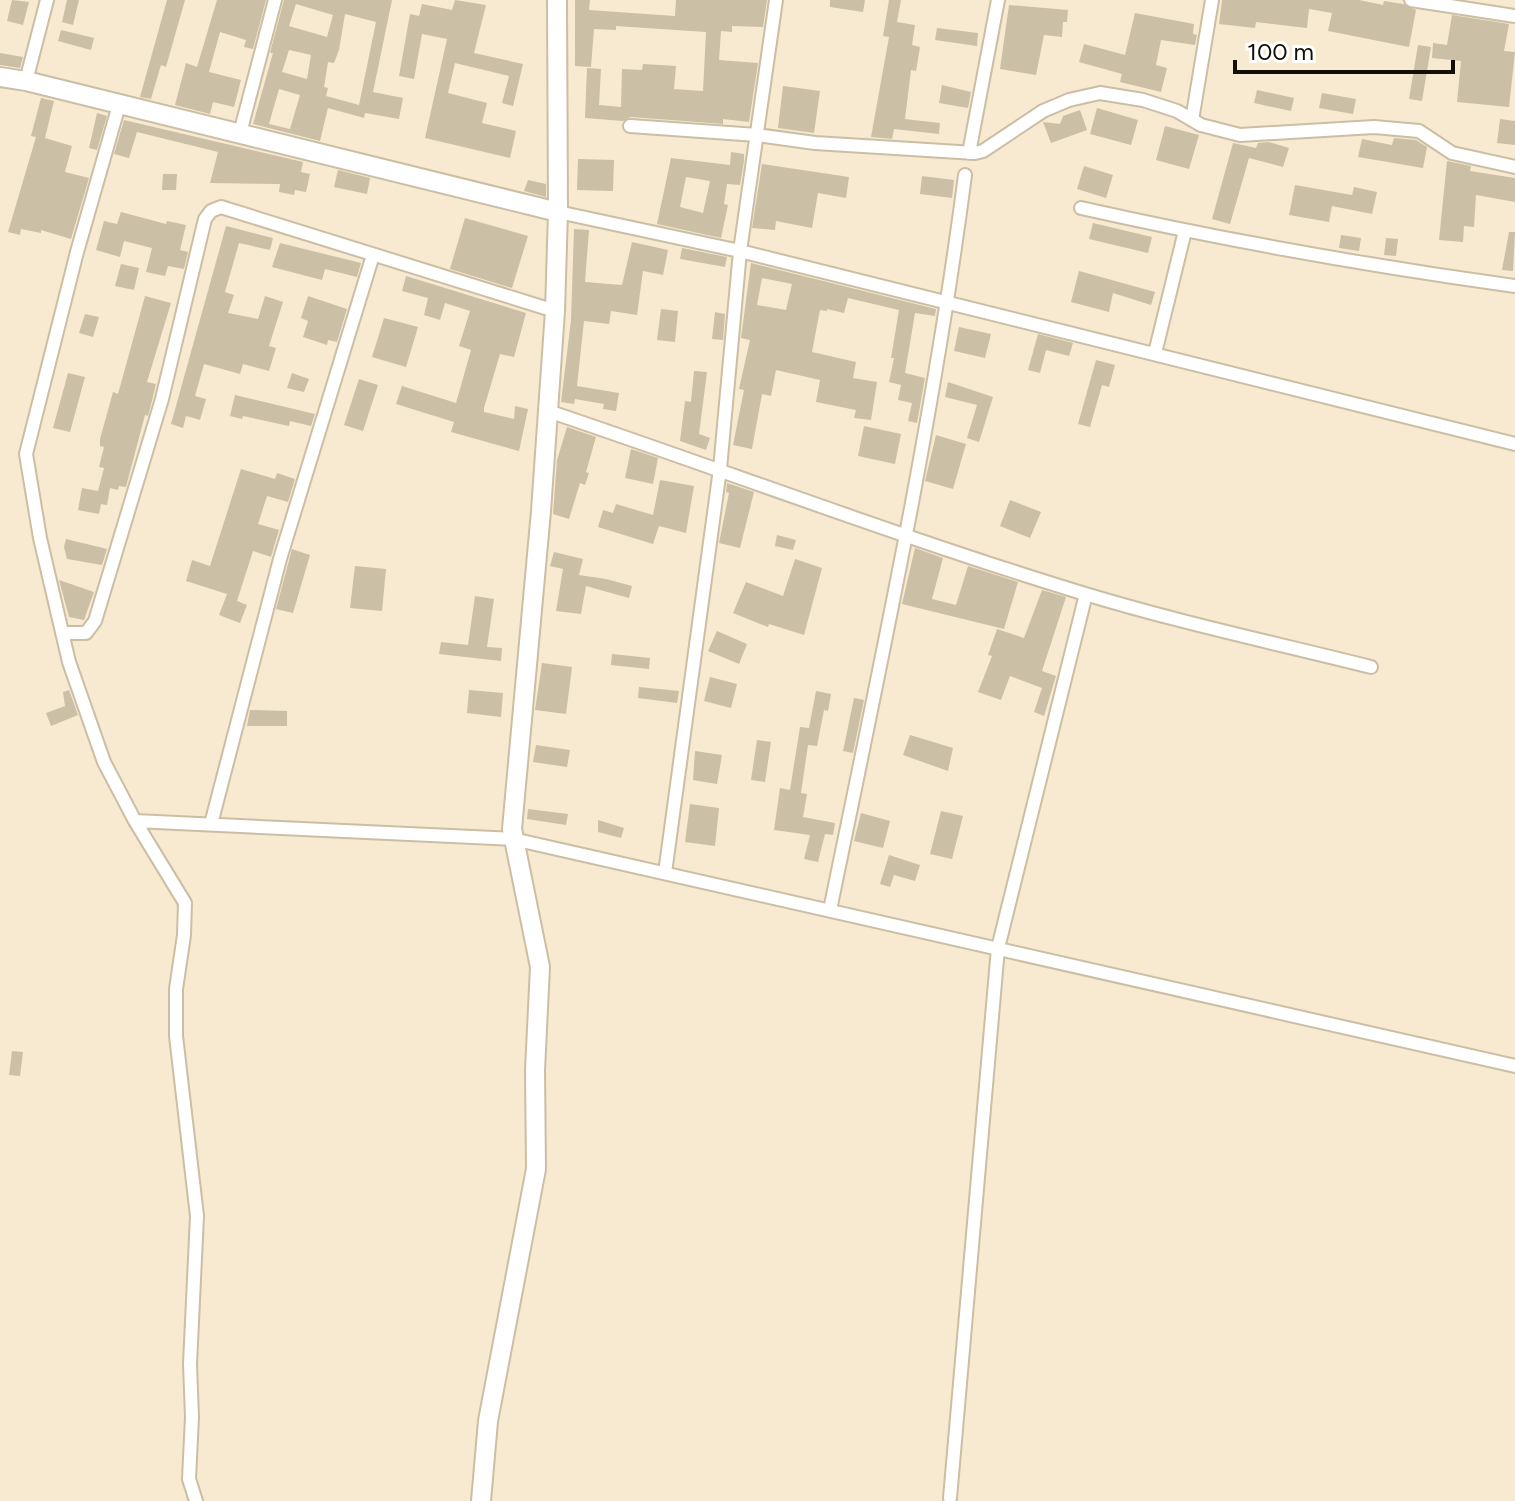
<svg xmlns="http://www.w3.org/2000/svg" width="1515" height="1501" viewBox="0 0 1515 1501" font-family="Figtree,sans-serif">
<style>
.building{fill:#cbbfa5;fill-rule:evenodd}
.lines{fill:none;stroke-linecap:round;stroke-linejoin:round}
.street-casing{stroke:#cbbea5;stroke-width:16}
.secondary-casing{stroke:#cbbea5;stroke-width:22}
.street{stroke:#fff;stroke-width:12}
.secondary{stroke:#fff;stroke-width:18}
</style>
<rect width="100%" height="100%" fill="#f7ead0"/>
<path class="building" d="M12,0L29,2L23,25L7,21Z
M67,0H79L73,25L62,22Z
M167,0H185L166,67L161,65L151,99L140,97Z
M217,0H266L253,49L244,47L246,40L220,32L209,72L241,80L234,107L213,102L210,114L175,105L186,63L197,67Z
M284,0H392L373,92L403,98L399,119L365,113L364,118L328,108L320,141L253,124L273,53H270ZM296,4L333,15L327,37L289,26ZM345,14L376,22L359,105L326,96L328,88L324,87L328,62L334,63L339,50ZM289,50L311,55L307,79L282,72ZM279,89L300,95L290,129L269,124Z
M455,0L486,5L474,53L523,64L513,106L502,103L509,76L455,63L448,93L487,103L482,123L516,131L510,158L425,138L447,39L422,34L414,79L399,76L410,14L419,16L422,4L452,10Z
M575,0H590L589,10L675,16L676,0H767L763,27L732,26V32L721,31L719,60L758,63L749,122L723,119V124L631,117L623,121L585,118L587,68L601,69L599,105L621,107L622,69L642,70L643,64L676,66L674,89L703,91L706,32L616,26V30L594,29L591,67L575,66Z
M830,0H865L863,12L830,7Z
M889,0H901L897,22L915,25L912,45L920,47L916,71L911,70L905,119L940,123L939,134L894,129L892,139L871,137L889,37L883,36Z
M1222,0H1359L1383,5L1384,1L1403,4L1416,10L1409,47L1328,31L1332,13L1309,9L1307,28L1256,22L1255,28L1219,24Z
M1009,5L1068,10L1067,22H1063L1062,37L1044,35L1036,75L1000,69Z
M1135,13L1194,24L1193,34L1197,35L1195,45L1161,40L1156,65L1167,68L1161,92L1120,82L1122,74L1079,62L1084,44L1125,55Z
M1452,15L1509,24L1504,51L1515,52L1509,107L1457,102L1461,61L1432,58L1433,43L1447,45Z
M937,28L978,33L977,46L935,40Z
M61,30L94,38L91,50L58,41Z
M1418,45L1431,47L1422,101L1409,99Z
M0,53L23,57L20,68L0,65Z
M942,85L971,92L968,108L939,103Z
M783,86L820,91L814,133L778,128Z
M1257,90L1294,98L1291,111L1254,103Z
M1322,93L1356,99L1353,114L1319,108Z
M41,98L54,101L45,138L72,146L65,172L89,178L71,239L41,230V233L21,229L20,235L8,232L36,137L31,136Z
M1097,108L1138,120L1131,145L1090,134Z
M1080,110L1087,130L1051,143L1043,122L1060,124L1063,116Z
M97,113L107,116L97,150L89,148Z
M1500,119L1515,121V145L1497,143Z
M124,120L303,162L301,172L310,174L306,192L295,190L294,195L279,192L280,184L210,183L218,152L137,132L129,158L114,154Z
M1165,126L1199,135L1189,169L1156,160Z
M1394,138L1416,140L1427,147L1423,168L1358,157L1362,139L1392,145Z
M1269,142L1289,148L1283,167L1249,158L1230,224L1212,219L1233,143L1256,148L1258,143Z
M731,152L744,154V161L740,185L727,184L724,204L728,205L721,238L657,224L671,158L730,165ZM686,177L710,181L703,213L680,207Z
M578,159L614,160L613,191L577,190Z
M1447,161L1471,166L1470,171L1515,178V202L1476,195L1474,227L1464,226L1463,242L1439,240Z
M762,164L849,177L846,198L818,193L812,228L776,221L775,230L752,228Z
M1084,166L1113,175L1106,198L1077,189Z
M338,170L370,178L367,194L334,187Z
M163,174H177L176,190H162Z
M922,176L954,180L952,198L920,194Z
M528,180L546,184V197L524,191Z
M1295,185L1352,195L1354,187L1377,192L1372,214L1332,206L1329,222L1289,215Z
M121,212L166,224L167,221L186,225L180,250L188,252L184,269L168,266L165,276L146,272L152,248L124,241L120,257L96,250L104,221L117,224Z
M465,218L528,236L512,288L450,269Z
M1093,223L1152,237L1148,253L1089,239Z
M226,226L273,238L270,250L239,243L225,292L234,295L228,313L258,319L265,296L283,302L269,346L276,348L269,371L243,364L240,374L204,364L195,396L206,399L200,420L186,416L183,428L171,424Z
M574,229L589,230L585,282L622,285L632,242L668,250L663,275L643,271L637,315L611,311L609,324L584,321L577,386L619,393L616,411L603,409L604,404L575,399L574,404L561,402L571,320Z
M1509,232H1515L1513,271L1502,270Z
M1341,235L1361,238L1359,251L1339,248Z
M1386,238L1398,239L1396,256L1384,255Z
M280,243L361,263L357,277L325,269L322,280L272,267Z
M682,248L727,257L725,267L680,259Z
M751,263L936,309L935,316L915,313L905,373L925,378L917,423L908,421L912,403L898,400L901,385L889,382L894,358H891L899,310L848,298L844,313L827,309V311L820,310L812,352L856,362L853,378L877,382L871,420L854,418L856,410L816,402L820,380L776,370L771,396L762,394L752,449L733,445L744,390L739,389L750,340L741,338ZM762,278L792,284L786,310L757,305Z
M121,264L139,268L134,290L115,286Z
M1079,271L1155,292L1151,305L1113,293L1109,312L1071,302Z
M406,276L526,313L514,357L500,354L484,408V412L514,419L515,406L528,409L519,451L451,432L454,422L396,404L402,386L456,403L471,350L459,346L470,311L445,303L440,320L424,315L428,298L402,291Z
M145,296L171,303L147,382L156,384L153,397L148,416L145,415L126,487L119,486L118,490L110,488L107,505L101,504L99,514L78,510L82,488L98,491L104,468L99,467L104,447L100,446V439L113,392L118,394Z
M308,296L347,309L337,342L328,340L327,345L303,337L308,321L301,318Z
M661,309L678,311L675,342L657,340Z
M715,312L725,314L723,340L712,339Z
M85,314L99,317L93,337L79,333Z
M384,318L418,327L406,367L372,357Z
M959,327L991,334L985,358L954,351Z
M1038,334L1073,343L1069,356L1046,350L1040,373L1028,370Z
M1096,360L1115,365L1109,387L1102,385L1090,427L1078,424Z
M694,371L707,372L699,434L710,438L706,450L680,441L685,401L691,402Z
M68,373L85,377L70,432L53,428Z
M292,373L309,379L304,392L287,388Z
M359,379L378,385L363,431L344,425Z
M948,382L993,397L979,442L967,438L977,405L945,397Z
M235,395L315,414L311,426L290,421L289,426L243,416L242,419L230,416Z
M864,426L901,434L895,464L858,456Z
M567,427L596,437L586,472L589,473L585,485L580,483L569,519L553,514L557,460Z
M936,435L966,444L953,489L925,481Z
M631,449L658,458L653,484L625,478Z
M241,469L275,479L277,473L295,479L288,502L267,496L258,524L279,530L271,557L253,551L237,601L247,605L240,623L219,615L227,594L186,581L192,560L210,566Z
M660,480L694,486L686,533L659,526L653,544L598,527L603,510L613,513L616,504L653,515Z
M727,483L754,492L740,548L719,543L729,493L726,492Z
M1010,500L1041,512L1030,538L1000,526Z
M777,535L796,540L793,550L775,546Z
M66,539L107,549L102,565L67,559L64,547Z
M915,548L943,558L932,599L956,605L968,566L1018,582L1004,629L902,604Z
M292,549L310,555L293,613L276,609Z
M554,552L583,559L579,575L606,579L632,586L629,598L586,586L581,614L556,611L563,569L550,566Z
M795,559L822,568L804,635L769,624L768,627L733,613L746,582L783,596Z
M355,566L386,569L382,611L350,608Z
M59,580L94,592L84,620L69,617Z
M1042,590L1066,597L1042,671L1056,676L1044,716L1034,712L1042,688L1010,676L1001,700L978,692L992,656L988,655L997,629L1024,638Z
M475,596L494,599L487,647L502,648L501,661L439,654L441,642L468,645Z
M717,631L747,644L739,664L708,651Z
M612,654L650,658L649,669L611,665Z
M542,663L572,667L566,714L535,710Z
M710,677L737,684L731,708L704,701Z
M639,687L679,691L677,703L638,698Z
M69,690L78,715L51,726L46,713L65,706L63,692Z
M469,690L503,693L501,717L467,713Z
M816,691L831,694L828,711L824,710L817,746L808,745L801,793L807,794L803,817L835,823L833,835L825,834L818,862L804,859L810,835L774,830L780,788L790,790L800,727L809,728Z
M854,698L864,700L853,753L843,751Z
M250,710L287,711V726H247Z
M910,735L953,748L948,771L903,755Z
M757,740L771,742L765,782L751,780Z
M536,745L570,750L567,767L533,762Z
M695,751L722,755L717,784L693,780Z
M690,804L719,808L715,846L685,842Z
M528,809L568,814L566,825L527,819Z
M941,811L963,816L952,859L930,854Z
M861,813L890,821L883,848L854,841Z
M598,820L624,828L621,838L598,832Z
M889,855L920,865L915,881L894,875L890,887L880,884Z
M12,1051L23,1052L20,1076L9,1075Z"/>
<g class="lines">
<defs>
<path id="street" d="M1411,0L1515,16
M26,81L47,0
M119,105L77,252L26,454L40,538L69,662L104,762L135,821L185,903L184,935L176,989V1036L197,1216L190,1364L192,1417L189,1479L196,1501
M1192,120L1212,0
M630,126L757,135L815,143L975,153L983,151L1043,111L1069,100L1100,93L1143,100L1177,111L1201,125L1240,135L1374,127L1419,131L1452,153L1515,167
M240,133L275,0
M969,153L998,0
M1081,208C1224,240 1369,266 1515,286
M558,212L740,251L1515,444
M1155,353L1185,231
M548,411C726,471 902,538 1082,593C1177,622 1275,643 1371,667
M62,633H86L95,621L162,399L205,219L211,211L221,207L555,311
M135,821L513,839L1515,1066
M211,824L280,559L373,255
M665,873L720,469L740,251L776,0
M830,910C880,666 933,422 965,175
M950,1498L998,948L1086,594"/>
<path id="secondary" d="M0,77L26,81L558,212
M481,1501L488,1421L536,1169L535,1070L540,967L512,829L541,511L555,311L558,212L557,0"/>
</defs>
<use href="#street" class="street-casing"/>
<use href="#secondary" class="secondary-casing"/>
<use href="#street" class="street"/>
<use href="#secondary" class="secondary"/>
</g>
<path d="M1235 60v12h218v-12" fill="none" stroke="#130f06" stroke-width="4"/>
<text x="1247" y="60" font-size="24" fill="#130f06" stroke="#ffffff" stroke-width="6" paint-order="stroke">100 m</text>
</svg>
